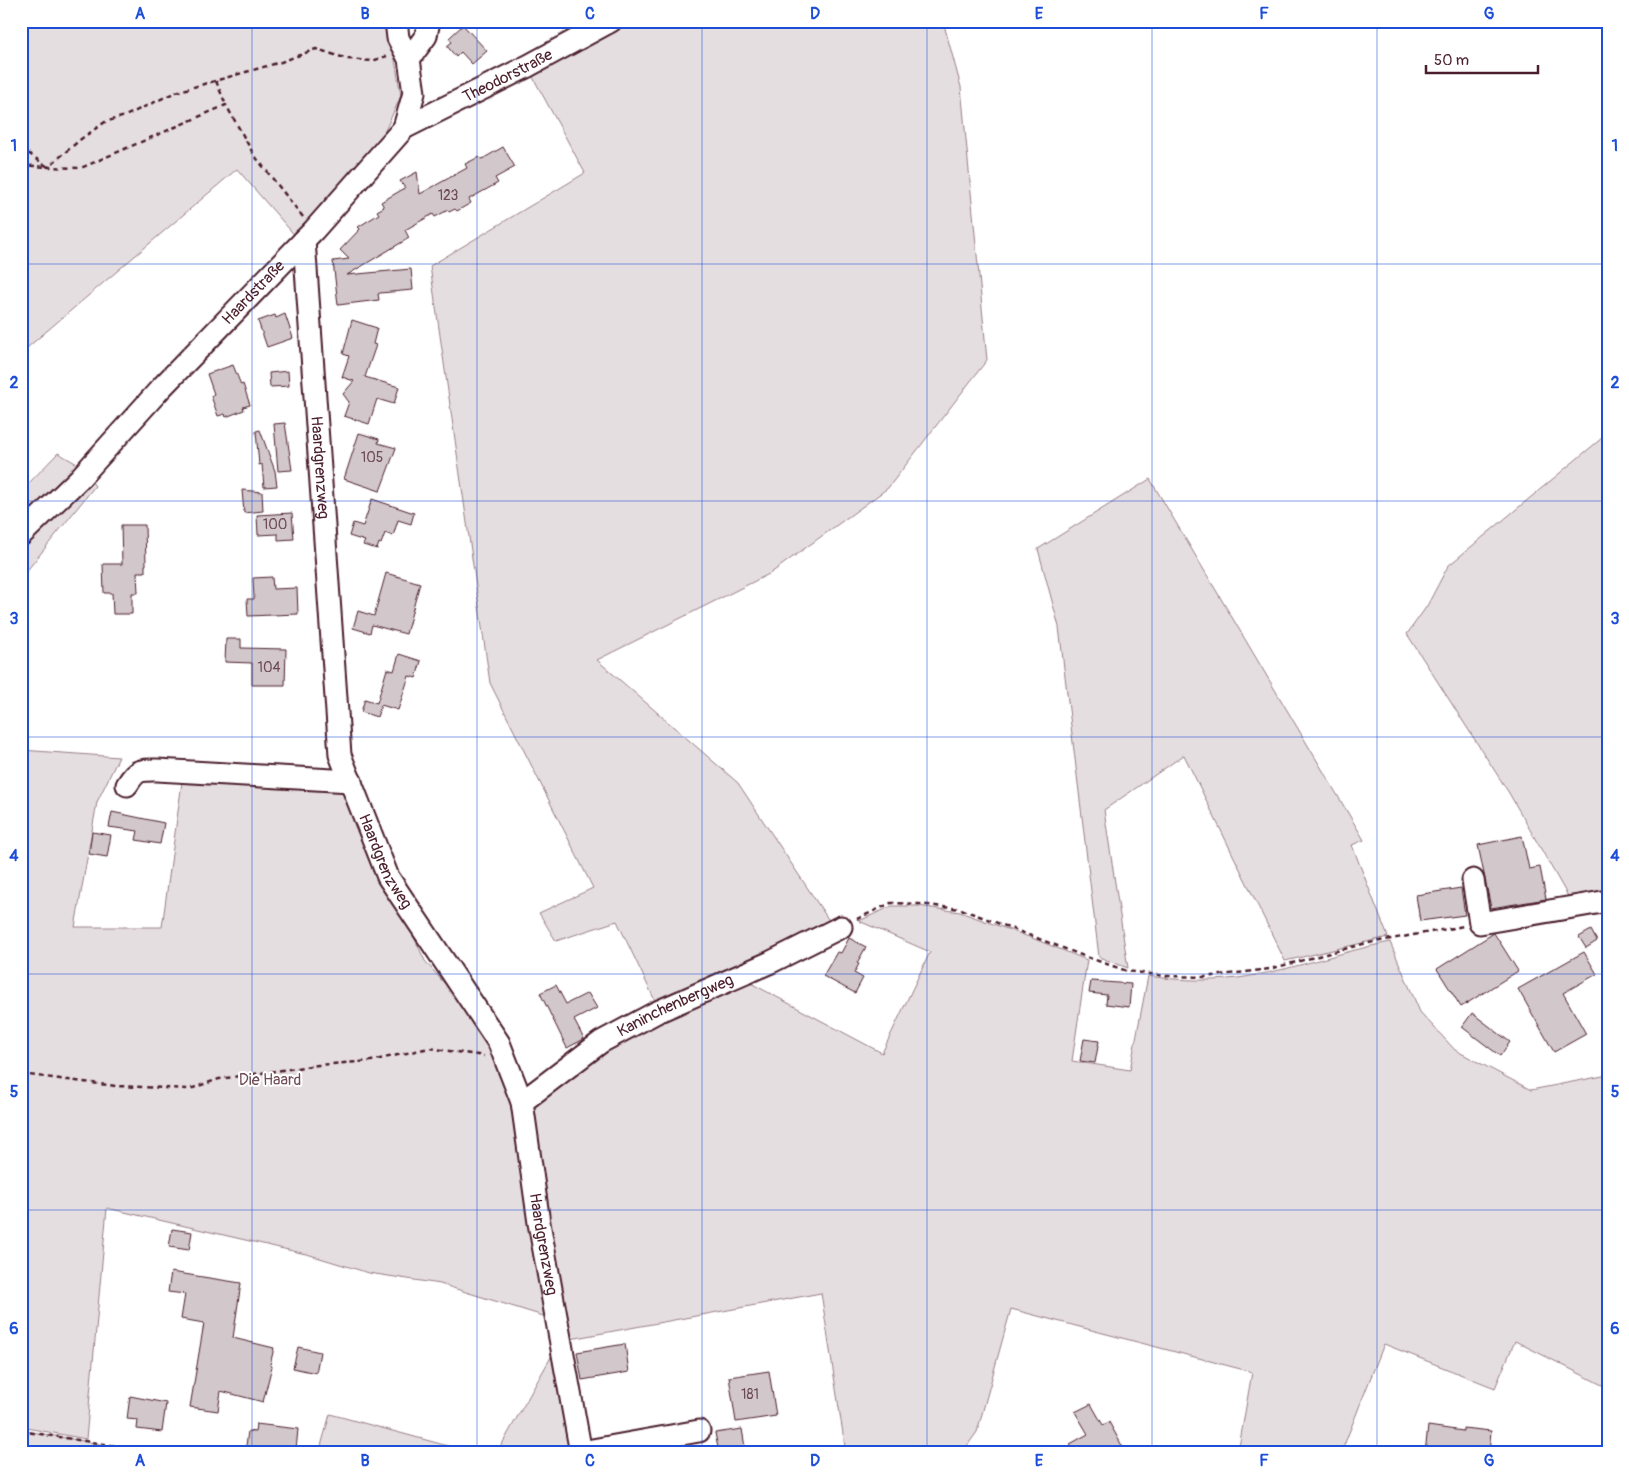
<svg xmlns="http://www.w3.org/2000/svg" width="1629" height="1474" viewBox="0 0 1629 1474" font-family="Pangolin,sans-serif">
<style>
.green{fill:#e5dee0;stroke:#987e86}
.building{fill:#d2c7cb;stroke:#4a1f2b}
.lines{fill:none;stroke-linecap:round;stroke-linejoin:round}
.minor-casing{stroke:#4a1f2b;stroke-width:25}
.path{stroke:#4a1f2b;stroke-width:2.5;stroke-dasharray:5 4;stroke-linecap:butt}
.minor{stroke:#fff;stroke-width:21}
.grid{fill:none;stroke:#1d4ed8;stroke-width:1;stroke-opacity:0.55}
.labels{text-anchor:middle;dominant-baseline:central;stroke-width:4;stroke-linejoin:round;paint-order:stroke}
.number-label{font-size:14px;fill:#6c4953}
.street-label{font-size:16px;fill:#4a1f2b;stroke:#fff}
.park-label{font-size:16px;fill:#714f58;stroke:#fff}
.neatline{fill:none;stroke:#1d4ed8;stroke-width:2}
.grid-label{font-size:16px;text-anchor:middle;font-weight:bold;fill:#1d4ed8}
</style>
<rect width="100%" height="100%" fill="#fff"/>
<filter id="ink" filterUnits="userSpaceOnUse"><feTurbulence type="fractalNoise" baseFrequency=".02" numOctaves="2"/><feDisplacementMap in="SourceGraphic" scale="10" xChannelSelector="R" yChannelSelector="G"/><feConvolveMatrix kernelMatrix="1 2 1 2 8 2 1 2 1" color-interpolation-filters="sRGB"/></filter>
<g filter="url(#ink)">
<path class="green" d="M21,21H390L392,42L401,96L383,135L297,238L237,169L21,353Z
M623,21H943L961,87L987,360L888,488L771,573L597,660L738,783L834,928L658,1007L617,921L556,941L539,913L593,888L490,683L430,266L585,173L529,70Z
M1608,433V899L1573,905L1509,793L1407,634L1427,606L1448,566Z
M58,453L79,465L95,486L21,578V480L27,485Z
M1150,479L1364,840L1352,845L1388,937L1285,961L1184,755L1104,810L1128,968L1099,957L1059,627L1038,549Z
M21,750L119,757L97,802L75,927H162L183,775L347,784L387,879L425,961L497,1044L521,1103L553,1319L440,1284L369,1273L310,1255L107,1208L86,1439L21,1427Z
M892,906H918L960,912L1032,938L1087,960L1072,1061L1130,1070L1148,976C1182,981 1217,982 1251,976C1298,968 1343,951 1390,942L1420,1012L1455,1050L1531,1090L1608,1075V1388L1515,1341L1495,1388L1384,1344L1341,1453H1238L1252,1372L1011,1309L977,1432L962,1453H846L821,1293L565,1340L524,1103L602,1045L743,979L882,1053L930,952L859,921Z
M556,1348L576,1453H497Z
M330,1414L474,1453H319Z
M21,1430L151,1453H21Z"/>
<path class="building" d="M463,25L487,51L472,64L461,52L456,57L447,46L452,42L449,38Z
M503,147L515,167L495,178L498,183L469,199L471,203L457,211L455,209L449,212L448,210L435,217L433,214L405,230L409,238L347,275L411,269L413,290L380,293L378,294L379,300L338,305L333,261L349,259L340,250L360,229L358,227L379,214L377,211L384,207L381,202L405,188L400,181L417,172L420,194L467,168L465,164L479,157L481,159L484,158Z
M285,314L293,338L267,347L258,321L275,315L276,318Z
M352,320L377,328L373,344L376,345L365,377L399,387L394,404L377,399L369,424L344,416L349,402L343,394L354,381L342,377L349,356L343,354Z
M233,365L241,385L243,384L250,405L243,407L244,410L226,417L225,414L218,416L211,396L214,394L207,374Z
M288,371L289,386L270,387L269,373Z
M285,423L292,470L278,471L274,424Z
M260,430L275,471L277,486L264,487L262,464L259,465L256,431Z
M359,433L379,439L378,443L396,448L380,491L344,479Z
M242,490L262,492L263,511L244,513Z
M372,499L414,513L411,524L398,520L393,536L385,533L381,544L379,543L377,549L363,545L365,541L349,536L353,523L363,526Z
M292,513L294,539L278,540V534L258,535L257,515Z
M121,525H145L146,565H145V572H137L138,593H132V614H113L112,593H104L103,564H122Z
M386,573L420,583L406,634L372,625L370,633L353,628L358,611L374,616Z
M272,577L273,589L297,588L298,614L248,616L247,599H254L253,578Z
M226,639H241V648L286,649L285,685H252V663L225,662Z
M399,654L421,661L416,678L409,676L398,710L381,705L377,717L361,712L365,699L377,703L387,669L394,671Z
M112,812L164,823L160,844L136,840L138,831L109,827Z
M92,832L111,835L107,857L89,854Z
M1522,836L1529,869L1540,867L1546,899L1491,908L1478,845Z
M1461,888L1465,915L1420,921L1416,895Z
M1591,930L1597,941L1586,948L1579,937Z
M1494,933L1518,971L1461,1007L1437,969Z
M849,938L866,947L857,963L859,964L854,973L863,978L855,993L823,976L837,952L841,953Z
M1584,952L1597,974L1563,993L1586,1034L1554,1052L1518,989Z
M1091,981L1131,984L1129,1007L1106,1004L1107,995L1089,993Z
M556,985L566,1004L588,993L597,1008L574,1020L584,1039L567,1048L540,993Z
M1472,1013L1510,1042L1500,1056L1462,1027Z
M1084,1039L1099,1041L1095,1063L1080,1061Z
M172,1229L192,1232L189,1250L169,1247Z
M171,1272L241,1283L233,1338L274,1348L270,1365L272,1366L263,1402L221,1391L218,1411L190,1407L204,1323L181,1319L185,1294L168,1292Z
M625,1344L629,1372L582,1380L577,1352Z
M298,1347L320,1352L316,1373L293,1368Z
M769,1371L776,1416L736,1422L729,1377Z
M130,1396L166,1403L162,1432L137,1429L138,1420L127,1419Z
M1091,1404L1103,1425L1109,1422L1126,1453H1074L1070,1444L1088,1434L1075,1412Z
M256,1424L298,1429L296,1450L293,1449V1453H245L248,1431L255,1432Z
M1428,1426L1463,1431V1428L1491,1431L1489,1453H1425Z
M742,1429L746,1453H719L715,1433Z"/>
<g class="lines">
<defs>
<g id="minor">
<path d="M409,59L426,36L429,21"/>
<path id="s1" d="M404,128L528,66L611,21"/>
<path id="s2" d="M304,240L340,755L388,877L499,1043L522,1102L539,1223L581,1453"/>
<path id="s3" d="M21,535L79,479L162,387L314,230L404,128L414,93L409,59L398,38L396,21"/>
<path d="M127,785C137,769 140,770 157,770L351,781"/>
<path d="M1473,880L1480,923L1608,901"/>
<path id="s4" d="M522,1102L601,1042L657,1012L771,962L841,927"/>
<path d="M581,1452L699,1431"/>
</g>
</defs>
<use href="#minor" class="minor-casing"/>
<path class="path" d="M216,81L226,105
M21,148L48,167
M21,165L47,167
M303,217L254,155L226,105L81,168L48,167L81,139L105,122L125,116L176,92L281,62L316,49L348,59L372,61L387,56
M857,919L891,903L919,904L961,909L1081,955L1127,971L1166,976L1205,977L1270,969L1363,944L1464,926
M21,1074L116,1086L190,1089L219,1079L318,1065L371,1061L429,1048L484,1056
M21,1431L161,1453"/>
<use href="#minor" class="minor"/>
</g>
</g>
<path class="grid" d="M252,21V1453M477,21V1453M702,21V1453M927,21V1453M1152,21V1453M1377,21V1453M21,264H1608M21,501H1608M21,737H1608M21,974H1608M21,1210H1608"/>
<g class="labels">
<g class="number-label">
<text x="448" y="195">123</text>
<text x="372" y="457">105</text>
<text x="275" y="524">100</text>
<text x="269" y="667">104</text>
<text x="750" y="1394">181</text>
</g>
<g class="street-label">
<text stroke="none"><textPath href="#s1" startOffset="116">Theodorstraße</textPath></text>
<text stroke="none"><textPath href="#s3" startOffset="336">Haardstraße</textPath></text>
<text stroke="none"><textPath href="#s2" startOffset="228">Haardgrenzweg</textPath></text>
<text stroke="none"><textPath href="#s2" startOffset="632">Haardgrenzweg</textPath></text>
<text stroke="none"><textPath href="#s4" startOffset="182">Kaninchenbergweg</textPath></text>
<text stroke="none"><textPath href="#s2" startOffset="1054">Haardgrenzweg</textPath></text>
</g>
<g class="park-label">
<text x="270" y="1080">Die Haard</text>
</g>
</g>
<rect width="1629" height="1474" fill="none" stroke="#fff" stroke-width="55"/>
<path d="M1426 65v8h112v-8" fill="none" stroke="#4a1f2b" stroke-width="2.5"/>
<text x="1434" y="65" font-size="15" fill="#4a1f2b" stroke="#ffffff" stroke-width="4" paint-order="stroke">50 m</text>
<rect x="28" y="28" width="1574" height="1418" class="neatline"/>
<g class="grid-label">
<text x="140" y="19">A</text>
<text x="365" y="19">B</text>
<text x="590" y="19">C</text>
<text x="815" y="19">D</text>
<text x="1039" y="19">E</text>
<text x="1264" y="19">F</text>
<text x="1489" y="19">G</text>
<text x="14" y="151">1</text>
<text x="1615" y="151">1</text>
<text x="14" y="388">2</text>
<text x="1615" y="388">2</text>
<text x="14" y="624">3</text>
<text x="1615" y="624">3</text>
<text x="14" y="861">4</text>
<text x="1615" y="861">4</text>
<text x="14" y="1097">5</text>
<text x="1615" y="1097">5</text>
<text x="14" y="1334">6</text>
<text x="1615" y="1334">6</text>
<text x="140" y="1466">A</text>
<text x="365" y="1466">B</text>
<text x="590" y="1466">C</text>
<text x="815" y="1466">D</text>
<text x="1039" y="1466">E</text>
<text x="1264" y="1466">F</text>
<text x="1489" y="1466">G</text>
</g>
</svg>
